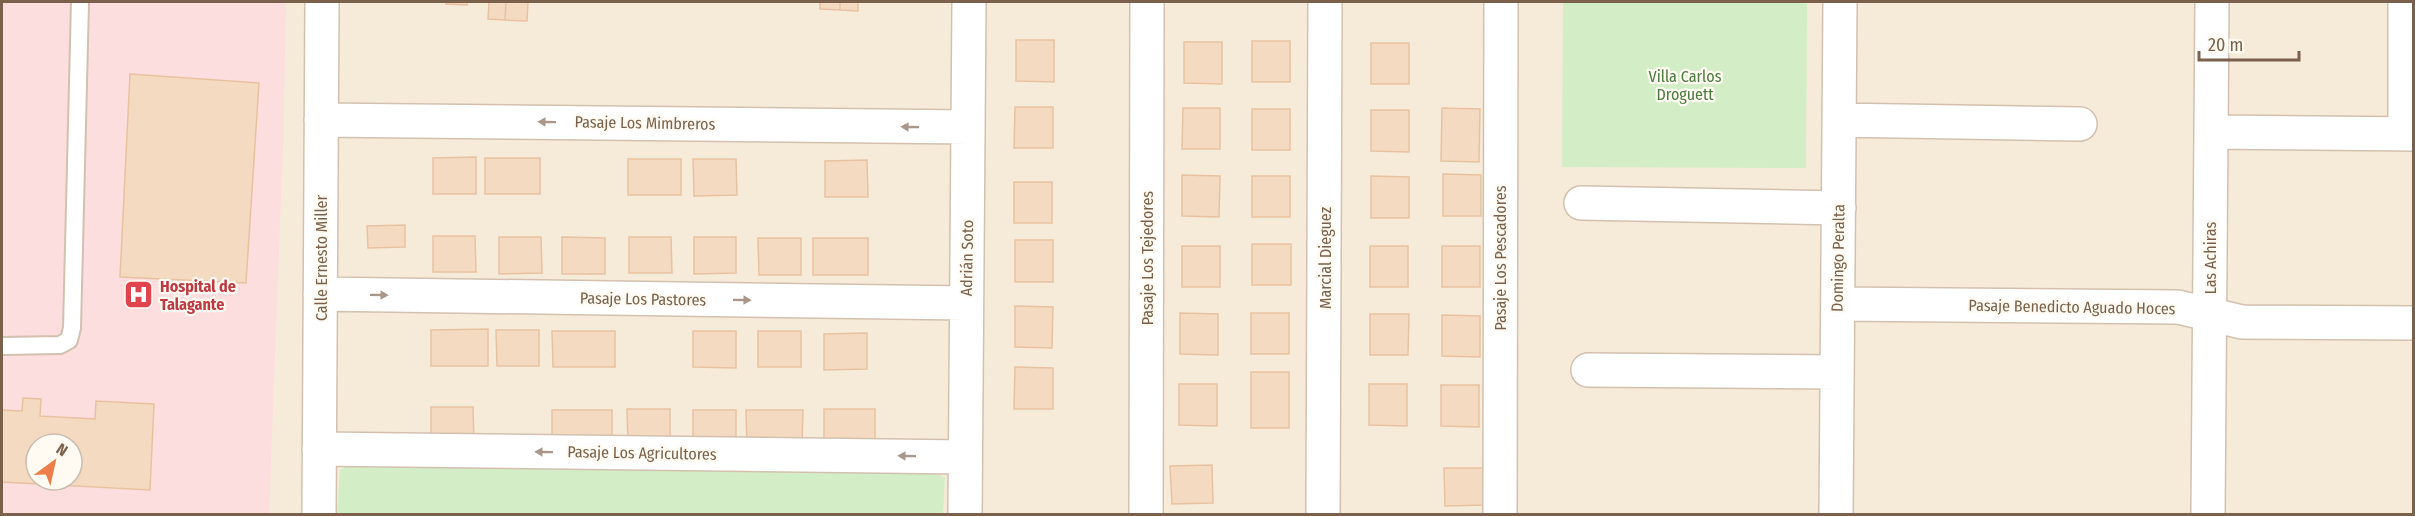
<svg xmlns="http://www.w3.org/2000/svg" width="2415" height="516" viewBox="0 0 2415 516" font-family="'Fira Sans Condensed',sans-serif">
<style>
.residential{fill:#f6ebd9;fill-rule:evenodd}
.medical{fill:#fcdedf;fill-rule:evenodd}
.green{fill:#d3edc7}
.building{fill:#f4dac1;stroke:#e8c2a0;stroke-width:1.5;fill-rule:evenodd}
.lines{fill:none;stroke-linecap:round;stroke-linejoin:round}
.lane-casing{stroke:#d2c1af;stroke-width:20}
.street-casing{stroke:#d2c1af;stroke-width:36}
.lane{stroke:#fff;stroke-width:16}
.street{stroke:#fff;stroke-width:33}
.oneway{fill:#a9988a}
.labels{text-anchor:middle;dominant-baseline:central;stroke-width:4.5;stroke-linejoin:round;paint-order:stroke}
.park-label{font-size:16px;fill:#4c7b40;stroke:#fffbf2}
.street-label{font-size:16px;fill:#7b614b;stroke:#fffbf2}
.health-label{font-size:16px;font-weight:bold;fill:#be3a42;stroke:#fffbf2;text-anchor:start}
</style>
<rect width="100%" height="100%" fill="#fef8eb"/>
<path class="residential" d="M2,2H2413V514H2ZM36,444H72V480H36Z"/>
<path class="medical" d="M2,2H286L283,147L269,514H2ZM36,444H72V480H36Z"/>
<path class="green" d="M1563,2H1807L1806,168L1562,167Z
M351,463L930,470L945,478L943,514L337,513L340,470Z"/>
<path class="building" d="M447,2H467V5L446,4Z
M489,2H506L505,20L488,19Z
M506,2H528L527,21L505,20Z
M820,2H840V10L820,9Z
M840,2H858V11L840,10Z
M1016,40H1054V82L1016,81Z
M1252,41H1290V82H1252Z
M1184,42H1222V84L1184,83Z
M1371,43H1409V84H1371Z
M130,74L259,83L246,283L120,277Z
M1015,107H1053V148H1014Z
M1183,108H1220V149H1182Z
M1442,108L1480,109L1479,162L1441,161Z
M1252,109H1290V150H1252Z
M1371,110H1409V152L1371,151Z
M476,157V194H433V158Z
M485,158H540V194H485Z
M628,159H681V195H628Z
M693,159H736L737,195L694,196Z
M867,160L868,197H825V161Z
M1443,174L1481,175V216H1443Z
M1182,175L1220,176L1219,217L1182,216Z
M1252,176H1290V217H1252Z
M1371,176L1409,177V218H1371Z
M1014,182H1052V223H1014Z
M405,225V247L368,248L367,226Z
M433,236H475L476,272H433Z
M499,237H541L542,273L499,274Z
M562,237L605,238V274H562Z
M629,237H671L672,273H629Z
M694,237H736V273L694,274Z
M758,238H801V275H759Z
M813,238H868V275H813Z
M1015,240H1053V282H1015Z
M1252,244H1291V285H1252Z
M1182,246H1220V287H1182Z
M1370,246H1408V287H1370Z
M1442,246H1480V287H1442Z
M1015,306L1053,307L1052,348L1015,347Z
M1180,313L1218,314V355L1180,354Z
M1251,313H1289V354H1251Z
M1370,314H1409L1408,355H1370Z
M1442,315L1480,316V357L1442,356Z
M488,329V366H431V330Z
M496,330H539V366H497Z
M552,331H615V367H553Z
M693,331H736V368L693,367Z
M758,331H801V367H758Z
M867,333V369L824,370V334Z
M1015,367L1053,368V409H1014Z
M1251,372H1289V428H1251Z
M1179,384H1217V426L1179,425Z
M1369,384H1407V426L1369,425Z
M1441,385H1479V427L1441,426Z
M23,398L41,399L40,416L95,419L96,401L154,404L150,490L2,482V410L22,411ZM36,444H72V480H36Z
M431,407H473L474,443H431Z
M627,409H670V446L628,445Z
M824,409H875V445L824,446Z
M552,410H612V446H552Z
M693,410H736V446H693Z
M746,410H803L802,446H747Z
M1212,465L1213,503L1172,504L1170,466Z
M1444,468H1486L1487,505L1445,506Z"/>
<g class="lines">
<defs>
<path id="lane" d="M2,346L60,345L69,340L72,328L80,2"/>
<path id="street" d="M321,120L968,127
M1839,120L2080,124
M2211,132L2414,134
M2405,134V2
M1581,203L1839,208
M320,294L966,303
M1838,304L2178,307L2242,322L2414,323
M1588,370L1837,372
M319,449L965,457
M319,514L322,2
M965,514L969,2
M1146,514L1147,2
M1323,514L1325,2
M1500,514L1501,2
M1836,514L1840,2
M2208,514L2212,2"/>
</defs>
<use href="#lane" class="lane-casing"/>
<use href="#street" class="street-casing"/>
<use href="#lane" class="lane"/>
<use href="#street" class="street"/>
</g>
<defs><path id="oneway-solid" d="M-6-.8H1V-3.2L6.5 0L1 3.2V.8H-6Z" transform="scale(1.5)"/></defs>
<g class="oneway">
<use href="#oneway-solid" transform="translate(547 122) rotate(-179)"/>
<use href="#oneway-solid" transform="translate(910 127) rotate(-179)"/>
<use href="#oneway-solid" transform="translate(379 295) rotate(1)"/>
<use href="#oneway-solid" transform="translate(742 300) rotate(1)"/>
<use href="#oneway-solid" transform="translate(544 452) rotate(-179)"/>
<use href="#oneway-solid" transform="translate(907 456) rotate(-179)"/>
</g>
<defs>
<symbol id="hospital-square" viewBox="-11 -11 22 22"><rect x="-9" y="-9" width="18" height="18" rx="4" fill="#e0444e" stroke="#fffbf2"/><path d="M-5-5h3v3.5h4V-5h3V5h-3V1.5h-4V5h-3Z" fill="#fff"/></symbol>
</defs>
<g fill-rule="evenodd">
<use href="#hospital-square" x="122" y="278" width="33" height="33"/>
</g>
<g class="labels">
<g class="park-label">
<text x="1685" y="76">Villa Carlos<tspan x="1685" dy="18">Droguett</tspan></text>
</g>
<g class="street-label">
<text transform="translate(645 123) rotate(1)">Pasaje Los Mimbreros</text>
<text transform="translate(321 258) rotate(-90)">Calle Ernesto Miller</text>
<text transform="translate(967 258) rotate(-89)">Adrián Soto</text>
<text transform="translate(1147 258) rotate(-90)">Pasaje Los Tejedores</text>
<text transform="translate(1325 258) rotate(-90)">Marcial Dieguez</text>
<text transform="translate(1500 258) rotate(-90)">Pasaje Los Pescadores</text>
<text transform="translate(1838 258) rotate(-89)">Domingo Peralta</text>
<text transform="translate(2210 258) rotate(-90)">Las Achiras</text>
<text transform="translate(643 299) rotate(1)">Pasaje Los Pastores</text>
<text transform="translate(2072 307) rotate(1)">Pasaje Benedicto Aguado Hoces</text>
<text transform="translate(642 453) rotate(1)">Pasaje Los Agricultores</text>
</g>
<g class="health-label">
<text x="160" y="286">Hospital de<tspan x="160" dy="18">Talagante</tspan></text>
</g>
</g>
<rect width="2415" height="516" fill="none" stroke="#7b614b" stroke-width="6"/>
<g transform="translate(54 462) rotate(33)"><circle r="28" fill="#fffbf2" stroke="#cabdaf" stroke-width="1.5"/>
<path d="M0-4.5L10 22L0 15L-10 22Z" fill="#ec7e4c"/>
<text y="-9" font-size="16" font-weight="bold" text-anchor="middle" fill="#7b614b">N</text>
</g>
<path d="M2199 51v9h100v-9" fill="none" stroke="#7b614b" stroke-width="3"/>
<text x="2208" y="51" font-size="18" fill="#7b614b" stroke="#fffbf2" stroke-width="4.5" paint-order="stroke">20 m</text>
</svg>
